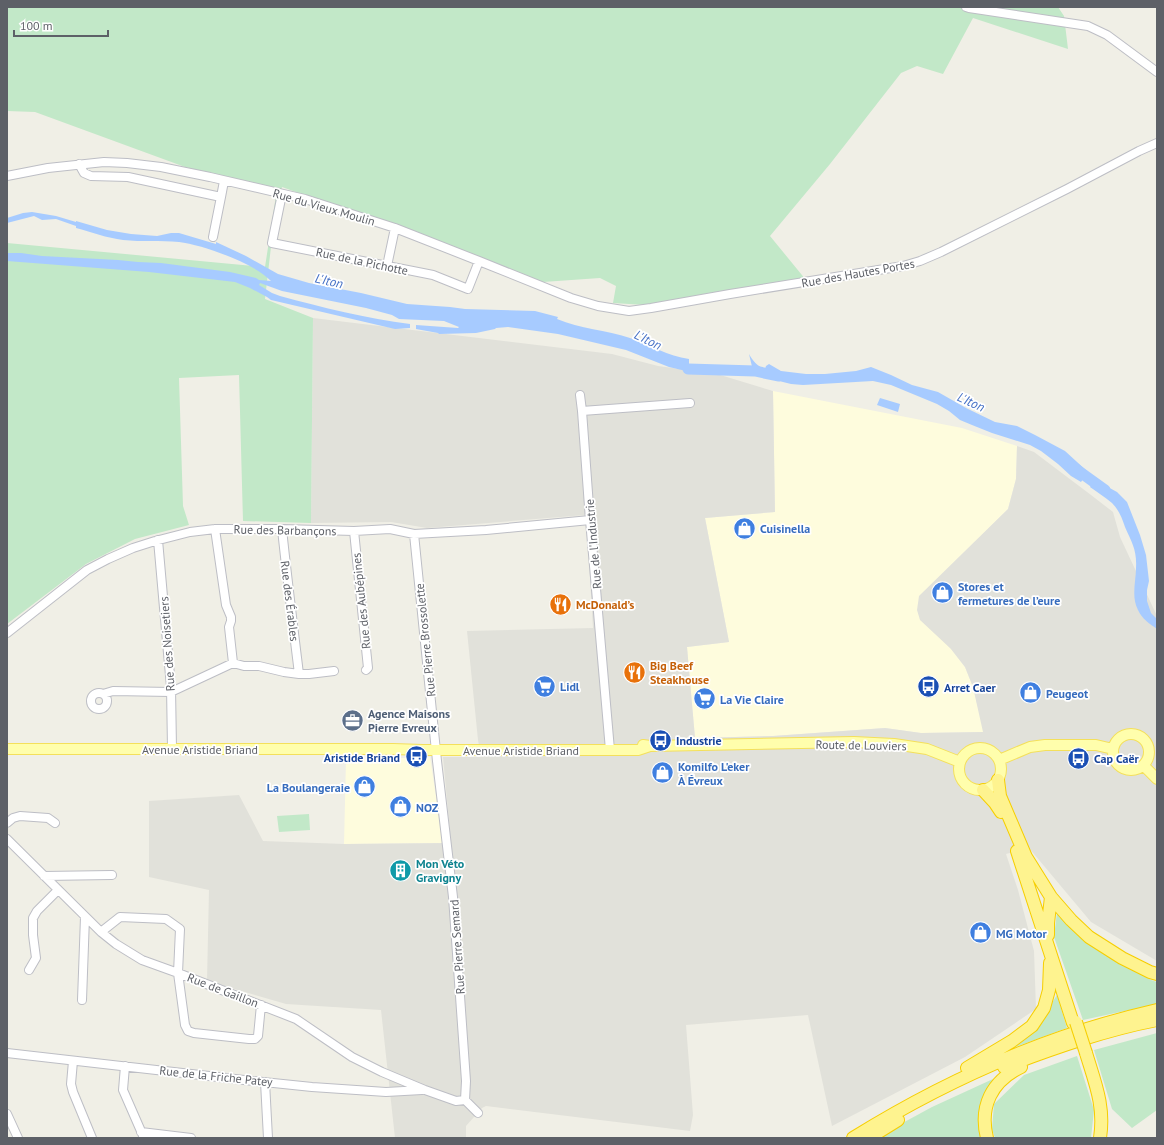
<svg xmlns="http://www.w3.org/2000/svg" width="1164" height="1145" viewBox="0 0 1164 1145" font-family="'PT Sans',sans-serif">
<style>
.commercial{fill:#fefcdd}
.industrial{fill:#e1e1da}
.green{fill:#c2e8c8}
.water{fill:#a7cbff}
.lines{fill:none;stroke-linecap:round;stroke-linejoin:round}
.river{stroke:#a7cbff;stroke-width:11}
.minor-casing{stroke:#bdbec5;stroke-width:10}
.major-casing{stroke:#f4e05b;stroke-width:12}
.highway-casing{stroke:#f6ce00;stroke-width:14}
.minor{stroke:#fff;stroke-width:8}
.major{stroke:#fffeac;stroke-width:10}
.highway{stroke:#fef38f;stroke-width:12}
.highway-bridge-casing{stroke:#f6ce00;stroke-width:14;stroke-linecap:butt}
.highway-bridge{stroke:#fef38f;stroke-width:12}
.labels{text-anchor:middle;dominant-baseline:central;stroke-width:3.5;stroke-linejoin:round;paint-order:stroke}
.street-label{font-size:12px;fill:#5d6067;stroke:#fff}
.shop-label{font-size:12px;font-weight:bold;fill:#366cbe;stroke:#fff;text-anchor:start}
.food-label{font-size:12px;font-weight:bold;fill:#c56008;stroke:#fff;text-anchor:start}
.transit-label{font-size:12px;font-weight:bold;fill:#164399;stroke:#fff;text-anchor:start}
.service-label{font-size:12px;font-weight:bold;fill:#4e5e75;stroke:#fff;text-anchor:start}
.culture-label{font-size:12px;font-weight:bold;fill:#0d838f;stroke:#fff;text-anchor:start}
.water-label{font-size:13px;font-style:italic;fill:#4671c6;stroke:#fff}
</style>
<rect width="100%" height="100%" fill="#f0efe6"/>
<path class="commercial" d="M773,391L962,428L1017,446L1016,479L1008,509L920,596L951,649L965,667L973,687L984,732L921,733L885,728L773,736L695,738L687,647L729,642L705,518L775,512Z
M430,757L443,843L344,844L346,760Z"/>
<path class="industrial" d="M313,318L612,354L658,366L717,374L773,391L775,512L705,518L729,642L687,647L695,738L773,736L885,728L921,733L983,732L973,687L965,667L951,649L920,620L917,610L919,596L1008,509L1016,479L1017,446L1034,452L1091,495L1113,512L1120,537L1157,616V961L1091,922L1029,848L1006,854L1018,890L1034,951L1036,1009L965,1057L832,1126L808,1015L686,1025L693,1115L690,1131L486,1106L482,1108L466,1126V1138H395L381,1010L286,1004L207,981L209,890L149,877V801L239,795L263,841L344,844L451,843L443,757H481L478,740L467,631L593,628L587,527L585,515L427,528L391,522L311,523Z"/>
<path class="green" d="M7,7H1058L1064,16L1068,49L973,18L943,74L917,66L901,73L830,164L770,236L806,280L687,300L645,305L613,303L616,286L600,278L543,282L282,187L272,238L265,299L313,318L311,523L243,521L239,375L179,378L183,506L189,525L135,539L86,564L7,624V243L265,267L277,189L185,167L35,112L7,111Z
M309,814L310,830L279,832L277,816Z
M1057,912L1105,955L1151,980L1157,982V1004L1083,1020L1054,937Z
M1057,995L1067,1028L1015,1047L1036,1028Z
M1157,1033V1110L1132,1128L1112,1109L1094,1050Z
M1077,1056L1094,1110L1091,1138H995L992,1129L994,1104L1024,1075Z
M993,1079L980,1105V1131L983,1138H875L932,1107Z"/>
<path class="water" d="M32,212L56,216L76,222V221L107,230L131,234L157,236L171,233H179L216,244V242L246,256L278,274L309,283L361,293L407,304L450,307L465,309L535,311L558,317L557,319C580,329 606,330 630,338C650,345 668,356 689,359V366L702,367V372L686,371L669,367L626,350L558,334L508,327L496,328L495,329L476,333L439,334L438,333L416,329V325L458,328L459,327L444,321L399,319L392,315L366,308L282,291L260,283L259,285L272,293L280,296C321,307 368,319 410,324V328L395,329L271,300L267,297L250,288L235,282L149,272L7,261V253H21L42,256L118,260L138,262L161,263L230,272L256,278L259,280L271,281C254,263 203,245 179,242C160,240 142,242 123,240C107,238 91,232 76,228V226L56,219L42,220L34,216L7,223V218L23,213Z
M749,354C753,361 757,366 765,369L766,366L769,364L781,371L806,374H825L856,371L871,367L891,375L912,385L938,392L966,408L995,422L1017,426L1035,435L1065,451L1088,472L1081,482L1071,476L1058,464L1041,451L1030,445L992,433L972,425L960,420L949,411L937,404L891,385L873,381L803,385L791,384L763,377V372C760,370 757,373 754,375Z
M880,398L900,404L898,412L877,405Z
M1095,480L1117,492L1127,502L1140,535L1146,555L1149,581L1147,590V601L1151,613L1157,619V629C1150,624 1142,619 1138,610C1131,597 1136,581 1136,568C1137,550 1132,543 1125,527C1122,518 1119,510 1112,503C1105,497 1097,492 1090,487Z"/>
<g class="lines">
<path class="river" d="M688,369L755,371L778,376
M1073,467L1105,490"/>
<defs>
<path id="minor" d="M966,7L969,8L1088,26L1107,35L1157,72
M79,164L84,173L91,176L128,177L221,197L224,181
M7,176L48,168L104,162L127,163L161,167L210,177L305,199L395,228L479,261L571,298L598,306L629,311L651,308L730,294L903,266L920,261L941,252L1067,189L1139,151L1157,143
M282,194L272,243L433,275L468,289L479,261
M213,237L221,197
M387,266L395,228
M580,395L582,411
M215,529L226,605L231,617V621L229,627L233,663
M282,529C287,577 293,625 299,674
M354,531L368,668L366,670
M414,534L437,761L453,897L466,1081L465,1100
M158,540L171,687L172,749
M7,633L87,570L108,559L133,548L155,541L190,532L215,529H282L354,531L390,529L414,534L486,530L590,520
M91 701a8 8 0 1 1 16 0a8 8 0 1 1-16 0Z
M103,694L113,691L171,692L233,663L244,666H259L284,672L299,674H309L334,671
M610,750L590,520L582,411L690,403
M7,823L13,818L20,816L48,818L55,823
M7,839L101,932L116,944L142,960L178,973L296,1019L352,1057L382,1072L425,1090L456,1101L465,1100
M44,876L112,875
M101,932L120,917L166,919L180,929L178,973L185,1025L188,1031L194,1033L249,1039H255L258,1036L261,1005
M29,970L36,958L33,935V918L37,911L58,890
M82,1000L85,917
M7,1053L244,1080L312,1087L386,1092L422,1090
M73,1061L71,1084L73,1092L92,1138
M125,1066L123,1090L144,1138
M265,1082L268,1138
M465,1100L478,1113
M7,1114L18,1138
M141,1132L191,1138"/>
<path id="major" d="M1113 752a18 18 0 1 1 36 0a18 18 0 1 1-36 0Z
M643,745L650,746L854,742L894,744L927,749L960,762
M959 769a21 21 0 1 1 42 0a21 21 0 1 1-42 0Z
M7,749H393L423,750H638L650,746
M999,760L1030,747L1045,745H1096L1113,749
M1144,766L1157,779"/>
<path id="highway" d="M998,780L1000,796L1026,857L1051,897L1071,920L1089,937L1122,958L1150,972L1157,974
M983,790L995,803L1001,812
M1017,851L1073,1023
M1048,935V923L1051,897
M1086,1053C1095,1083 1105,1106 1100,1138
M1004,1067C1054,1048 1105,1030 1157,1020
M967,1068L1012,1041L1032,1026L1044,1008L1049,990L1050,963
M853,1138C948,1079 1047,1035 1157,1010
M869,1138L898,1120
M987,1138C979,1106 992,1081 1021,1067"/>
</defs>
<use href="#minor" class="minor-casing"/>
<use href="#major" class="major-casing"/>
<use href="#highway" class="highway-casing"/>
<use href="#minor" class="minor"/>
<use href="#major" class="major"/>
<use href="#highway" class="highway"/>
<defs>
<path id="highway-bridge" d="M1076,1022L1086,1053"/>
</defs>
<use href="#highway-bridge" class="highway-bridge-casing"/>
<use href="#highway-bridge" class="highway-bridge"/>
</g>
<defs>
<symbol id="shop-disc" viewBox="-11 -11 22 22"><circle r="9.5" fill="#3f7fe0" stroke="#fff"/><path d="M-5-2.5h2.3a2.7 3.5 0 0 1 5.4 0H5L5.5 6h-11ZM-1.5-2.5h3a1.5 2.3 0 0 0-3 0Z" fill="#fff"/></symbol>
<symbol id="restaurant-disc" viewBox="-11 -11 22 22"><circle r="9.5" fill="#e8710a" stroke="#fff"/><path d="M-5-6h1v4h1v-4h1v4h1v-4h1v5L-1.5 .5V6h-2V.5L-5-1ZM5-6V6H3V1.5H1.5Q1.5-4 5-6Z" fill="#fff"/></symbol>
<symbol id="supermarket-disc" viewBox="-11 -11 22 22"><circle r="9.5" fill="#3f7fe0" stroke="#fff"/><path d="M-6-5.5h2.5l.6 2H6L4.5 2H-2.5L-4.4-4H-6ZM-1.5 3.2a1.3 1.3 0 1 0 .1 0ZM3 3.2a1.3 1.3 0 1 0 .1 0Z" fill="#fff"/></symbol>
<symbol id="bus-disc" viewBox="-11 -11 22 22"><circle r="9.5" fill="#1a4fb4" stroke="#fff"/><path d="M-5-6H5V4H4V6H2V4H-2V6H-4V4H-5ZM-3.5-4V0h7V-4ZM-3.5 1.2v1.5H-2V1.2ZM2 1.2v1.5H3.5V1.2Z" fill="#fff"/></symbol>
<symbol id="office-disc" viewBox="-11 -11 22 22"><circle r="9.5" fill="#5c6f8a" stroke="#fff"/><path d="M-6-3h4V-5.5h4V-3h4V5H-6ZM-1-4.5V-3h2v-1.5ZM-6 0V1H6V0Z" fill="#fff"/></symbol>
<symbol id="building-disc" viewBox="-11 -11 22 22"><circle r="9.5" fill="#0f9aa8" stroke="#fff"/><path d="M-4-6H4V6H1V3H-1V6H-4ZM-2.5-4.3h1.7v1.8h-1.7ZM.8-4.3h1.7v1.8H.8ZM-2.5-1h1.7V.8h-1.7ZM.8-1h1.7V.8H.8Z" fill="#fff"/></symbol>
</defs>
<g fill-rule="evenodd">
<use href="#shop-disc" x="732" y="516" width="25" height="25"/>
<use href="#shop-disc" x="930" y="580" width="25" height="25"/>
<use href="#restaurant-disc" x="548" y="592" width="25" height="25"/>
<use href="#restaurant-disc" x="622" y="660" width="25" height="25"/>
<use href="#supermarket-disc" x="532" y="674" width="25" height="25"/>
<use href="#bus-disc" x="916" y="674" width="25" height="25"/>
<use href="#shop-disc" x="1018" y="680" width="25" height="25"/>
<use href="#supermarket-disc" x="692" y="686" width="25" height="25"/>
<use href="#office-disc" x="340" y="708" width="25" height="25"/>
<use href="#bus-disc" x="648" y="728" width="25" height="25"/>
<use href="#bus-disc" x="404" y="744" width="25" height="25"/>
<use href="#bus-disc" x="1066" y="746" width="25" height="25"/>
<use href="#shop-disc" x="650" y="760" width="25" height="25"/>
<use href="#shop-disc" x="352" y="774" width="25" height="25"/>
<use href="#shop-disc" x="388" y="794" width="25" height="25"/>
<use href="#building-disc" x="388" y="858" width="25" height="25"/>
<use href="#shop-disc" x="968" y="920" width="25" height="25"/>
</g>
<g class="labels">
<g class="street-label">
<text transform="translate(324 207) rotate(16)">Rue du Vieux Moulin</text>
<text transform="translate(362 261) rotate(12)">Rue de la Pichotte</text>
<text transform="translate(858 273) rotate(-10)">Rue des Hautes Portes</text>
<text transform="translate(285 530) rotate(1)">Rue des Barbançons</text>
<text transform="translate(593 544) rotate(-95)">Rue de l'Industrie</text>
<text transform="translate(290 601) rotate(83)">Rue des Érables</text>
<text transform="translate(361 601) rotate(-96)">Rue des Aubépines</text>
<text transform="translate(425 640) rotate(-96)">Rue Pierre Brossolette</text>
<text transform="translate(167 644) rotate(-94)">Rue des Noisetiers</text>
<text transform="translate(861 745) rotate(1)">Route de Louviers</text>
<text x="200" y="749">Avenue Aristide Briand</text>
<text x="521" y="750">Avenue Aristide Briand</text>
<text transform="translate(457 947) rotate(-94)">Rue Pierre Semard</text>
<text transform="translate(223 990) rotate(21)">Rue de Gaillon</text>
<text transform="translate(216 1076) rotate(6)">Rue de la Friche Patey</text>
</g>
<g class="shop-label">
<text x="760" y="528">Cuisinella</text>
<text x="958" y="586">Stores et<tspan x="958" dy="14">fermetures de l’eure</tspan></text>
<text x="560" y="686">Lidl</text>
<text x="1046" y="693">Peugeot</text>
<text x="720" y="699">La Vie Claire</text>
<text x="678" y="766">Komilfo L'eker<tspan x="678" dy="14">À Évreux</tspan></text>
<text x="350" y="787" text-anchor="end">La Boulangeraie</text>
<text x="416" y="807">NOZ</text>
<text x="996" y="933">MG Motor</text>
</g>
<g class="food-label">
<text x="576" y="604">McDonald’s</text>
<text x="650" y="665">Big Beef<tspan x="650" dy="14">Steakhouse</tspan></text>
</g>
<g class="transit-label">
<text x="944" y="687">Arret Caer</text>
<text x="676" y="740">Industrie</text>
<text x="400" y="757" text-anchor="end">Aristide Briand</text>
<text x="1094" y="758">Cap Caër</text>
</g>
<g class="service-label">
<text x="368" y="713">Agence Maisons<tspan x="368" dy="14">Pierre Evreux</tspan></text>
</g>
<g class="culture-label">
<text x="416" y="863">Mon Véto<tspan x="416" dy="14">Gravigny</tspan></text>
</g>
<g class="water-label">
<text transform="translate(329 281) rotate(13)">L'Iton</text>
<text transform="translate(648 340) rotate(26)">L'Iton</text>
<text transform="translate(971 402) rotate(24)">L'Iton</text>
</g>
</g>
<rect width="1164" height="1145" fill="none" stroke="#5d6067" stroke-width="16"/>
<path d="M14 30v6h94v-6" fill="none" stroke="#5d6067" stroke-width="2"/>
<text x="20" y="30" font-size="12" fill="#5d6067" stroke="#ffffff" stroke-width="3" paint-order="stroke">100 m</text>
</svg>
